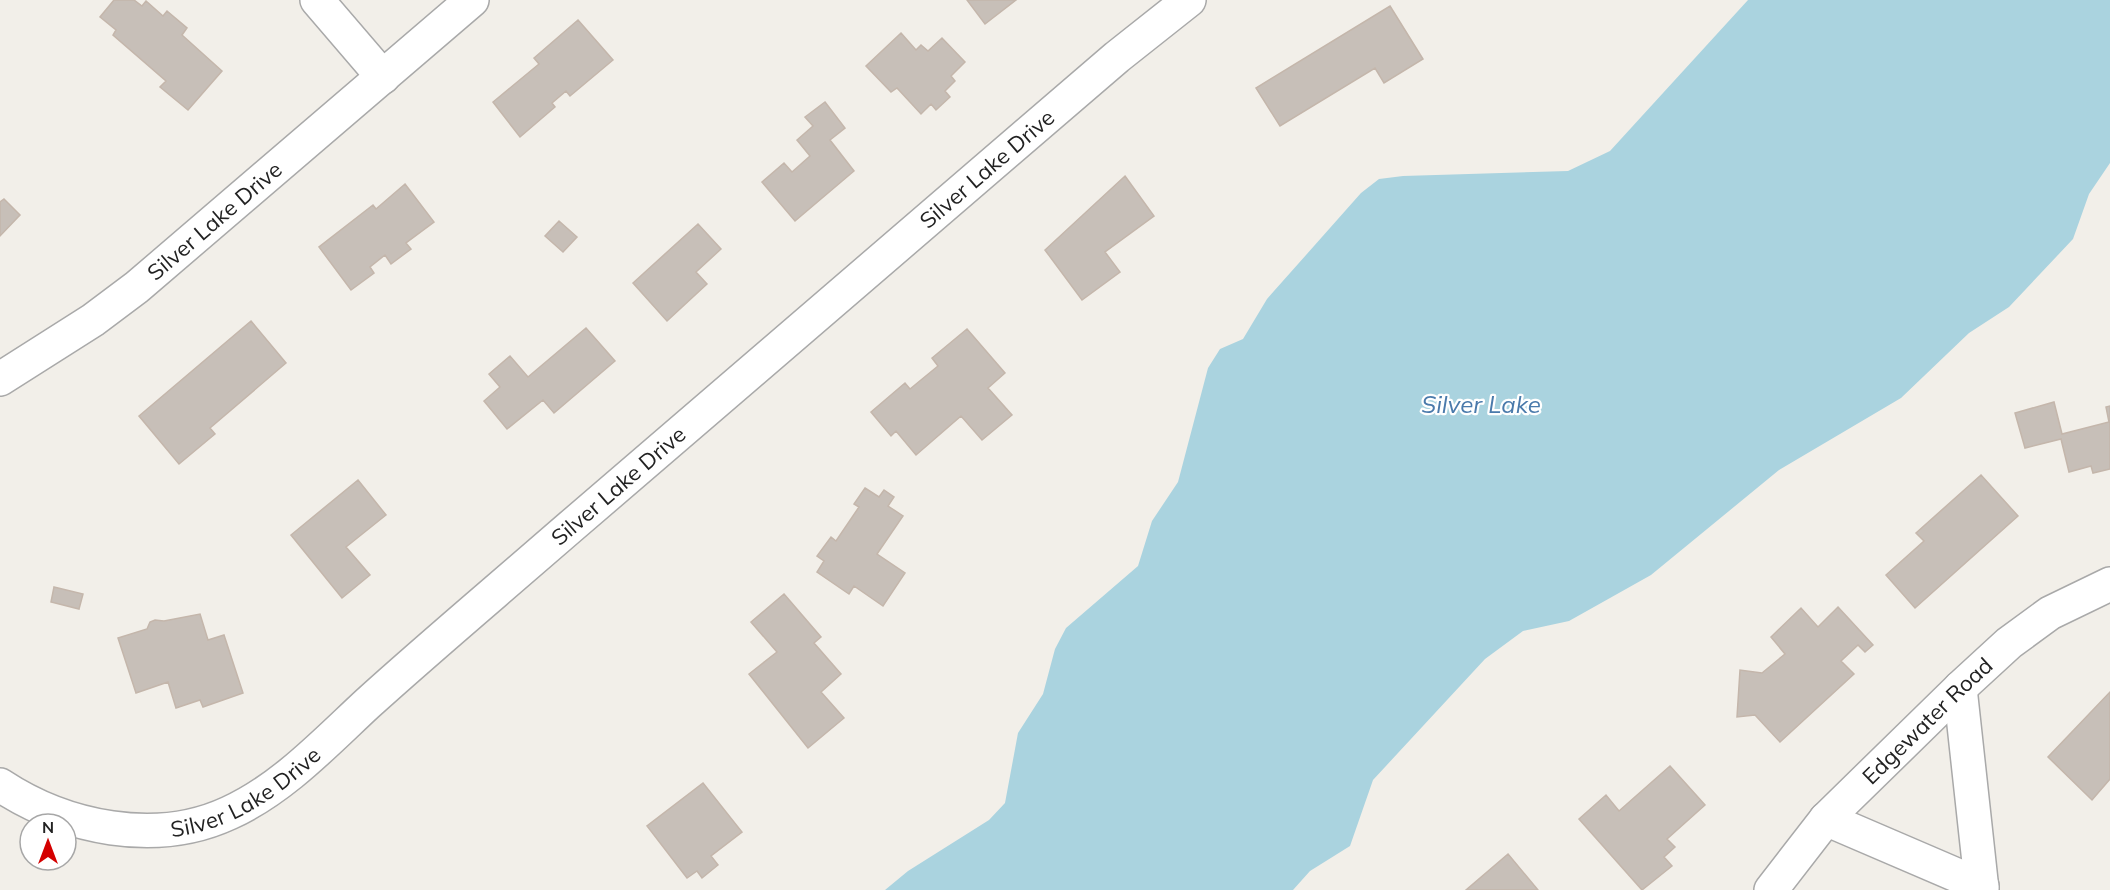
<svg xmlns="http://www.w3.org/2000/svg" width="2110" height="890" viewBox="0 0 2110 890" font-family="Mulish,sans-serif">
<style>
.water{fill:#aad3df}
.building{fill:#c7bfb8;stroke:#c4b6ab;stroke-width:1.5}
.lines{fill:none;stroke-linecap:round;stroke-linejoin:round}
.minor-casing{stroke:#a9a9a9;stroke-width:36}
.minor{stroke:#fff;stroke-width:33}
.labels{text-anchor:middle;dominant-baseline:central;stroke-width:4.5;stroke-linejoin:round;paint-order:stroke}
.street-label{font-size:22px;fill:#222;stroke:#fff}
.water-label{font-size:24px;font-style:italic;fill:#4a7aab;stroke:#fff}
</style>
<rect width="100%" height="100%" fill="#f2efe9"/>
<path class="water" d="M1748,0H2110V163L2089,194L2073,239L2009,307L1969,333L1901,398L1779,470L1651,575L1569,621L1523,631L1485,659L1373,780L1350,846L1310,871L1293,890H885L908,871L989,820L1005,803L1018,733L1043,694L1055,649L1066,628L1138,566L1152,521L1178,482L1208,368L1220,349L1243,339L1267,299L1361,193L1379,179L1403,176L1568,171L1610,151Z"/>
<path class="building" d="M114,0H134L142,6L146,1L163,16L167,11L187,28L182,35L222,71L188,110L160,87L166,81L113,35L116,30L100,17Z
M967,0H1016L985,24Z
M1390,6L1423,59L1384,83L1375,68L1280,126L1256,88Z
M578,20L613,60L570,96L566,91L552,103L555,107L520,137L493,102L539,64L534,58Z
M901,33L916,50L921,45L928,51L942,38L965,62L951,76L955,81L945,91L950,97L936,110L931,104L921,114L897,88L891,92L866,66Z
M825,102L845,128L830,140L854,171L795,221L762,182L784,163L792,172L810,156L797,140L813,126L805,117Z
M1125,176L1154,216L1105,252L1120,272L1082,300L1045,250Z
M405,184L434,222L406,243L411,249L391,264L385,255L370,267L374,273L351,290L319,247L373,205L376,209Z
M4,199L20,215L0,236V202Z
M559,221L577,237L563,252L545,236Z
M698,224L721,249L696,272L707,284L667,321L633,283Z
M251,321L286,363L210,428L215,434L179,464L139,416Z
M586,328L615,361L554,413L543,400L507,429L484,401L500,387L489,374L510,356L528,377Z
M967,329L1005,373L988,388L1012,415L982,440L961,416L916,455L896,431L891,436L871,412L905,383L910,389L938,366L932,358Z
M2054,402L2062,434L2109,422L2106,407L2110,406V469L2093,473L2091,466L2069,472L2061,439L2025,448L2015,413Z
M1981,475L2018,516L1915,608L1886,575L1924,541L1916,533Z
M358,480L386,515L346,547L370,575L342,598L291,535Z
M865,488L879,497L884,490L894,497L888,506L903,516L877,554L905,573L883,606L854,586L849,594L817,572L824,561L817,556L831,537L836,541L859,507L854,504Z
M54,587L83,594L79,609L51,602Z
M784,594L821,637L814,643L841,674L821,692L844,718L808,748L749,674L777,652L751,622Z
M1838,607L1873,645L1865,652L1858,645L1841,661L1854,674L1780,742L1755,715L1737,717L1740,670L1762,673L1785,654L1771,637L1801,608L1818,627Z
M200,614L208,640L224,635L243,693L203,707L200,700L176,708L168,682L136,693L118,638L147,629L150,622L155,620L164,621Z
M2110,692V779L2092,800L2048,757Z
M1670,766L1705,805L1667,839L1675,847L1664,857L1672,866L1642,890L1579,819L1606,795L1619,811Z
M703,783L742,832L711,856L718,865L702,878L697,871L687,878L647,826Z
M1508,854L1538,890H1466Z"/>
<g class="lines">
<defs>
<g id="minor">
<path d="M317,0L383,77"/>
<path id="s1" d="M0,379L93,320L137,287L472,0"/>
<path d="M1960,688L1982,890"/>
<path id="s2" d="M0,785C65,828 156,847 229,813C282,789 325,743 367,704C409,666 452,629 495,592C702,413 910,235 1117,57L1189,0"/>
<path d="M1826,819L1982,886"/>
<path id="s3" d="M1771,890L1826,819L1960,688L2009,643L2050,613L2110,584"/>
</g>
</defs>
<use href="#minor" class="minor-casing"/>
<use href="#minor" class="minor"/>
</g>
<g class="labels">
<g class="street-label">
<text stroke="none"><textPath href="#s2" startOffset="1236">Silver Lake Drive</textPath></text>
<text stroke="none"><textPath href="#s1" startOffset="267">Silver Lake Drive</textPath></text>
<text stroke="none"><textPath href="#s2" startOffset="750">Silver Lake Drive</textPath></text>
<text stroke="none"><textPath href="#s3" startOffset="231">Edgewater Road</textPath></text>
<text stroke="none"><textPath href="#s2" startOffset="264">Silver Lake Drive</textPath></text>
</g>
<g class="water-label">
<text x="1481" y="404">Silver Lake</text>
</g>
</g>
<g transform="translate(48 842)"><circle r="28" fill="#ffffff" stroke="#a7a7a7" stroke-width="1.5"/>
<path d="M0-4.5L10 22L0 15L-10 22Z" fill="#d40000"/>
<text y="-9" font-size="16" font-weight="bold" text-anchor="middle" fill="#222222">N</text>
</g>
</svg>
